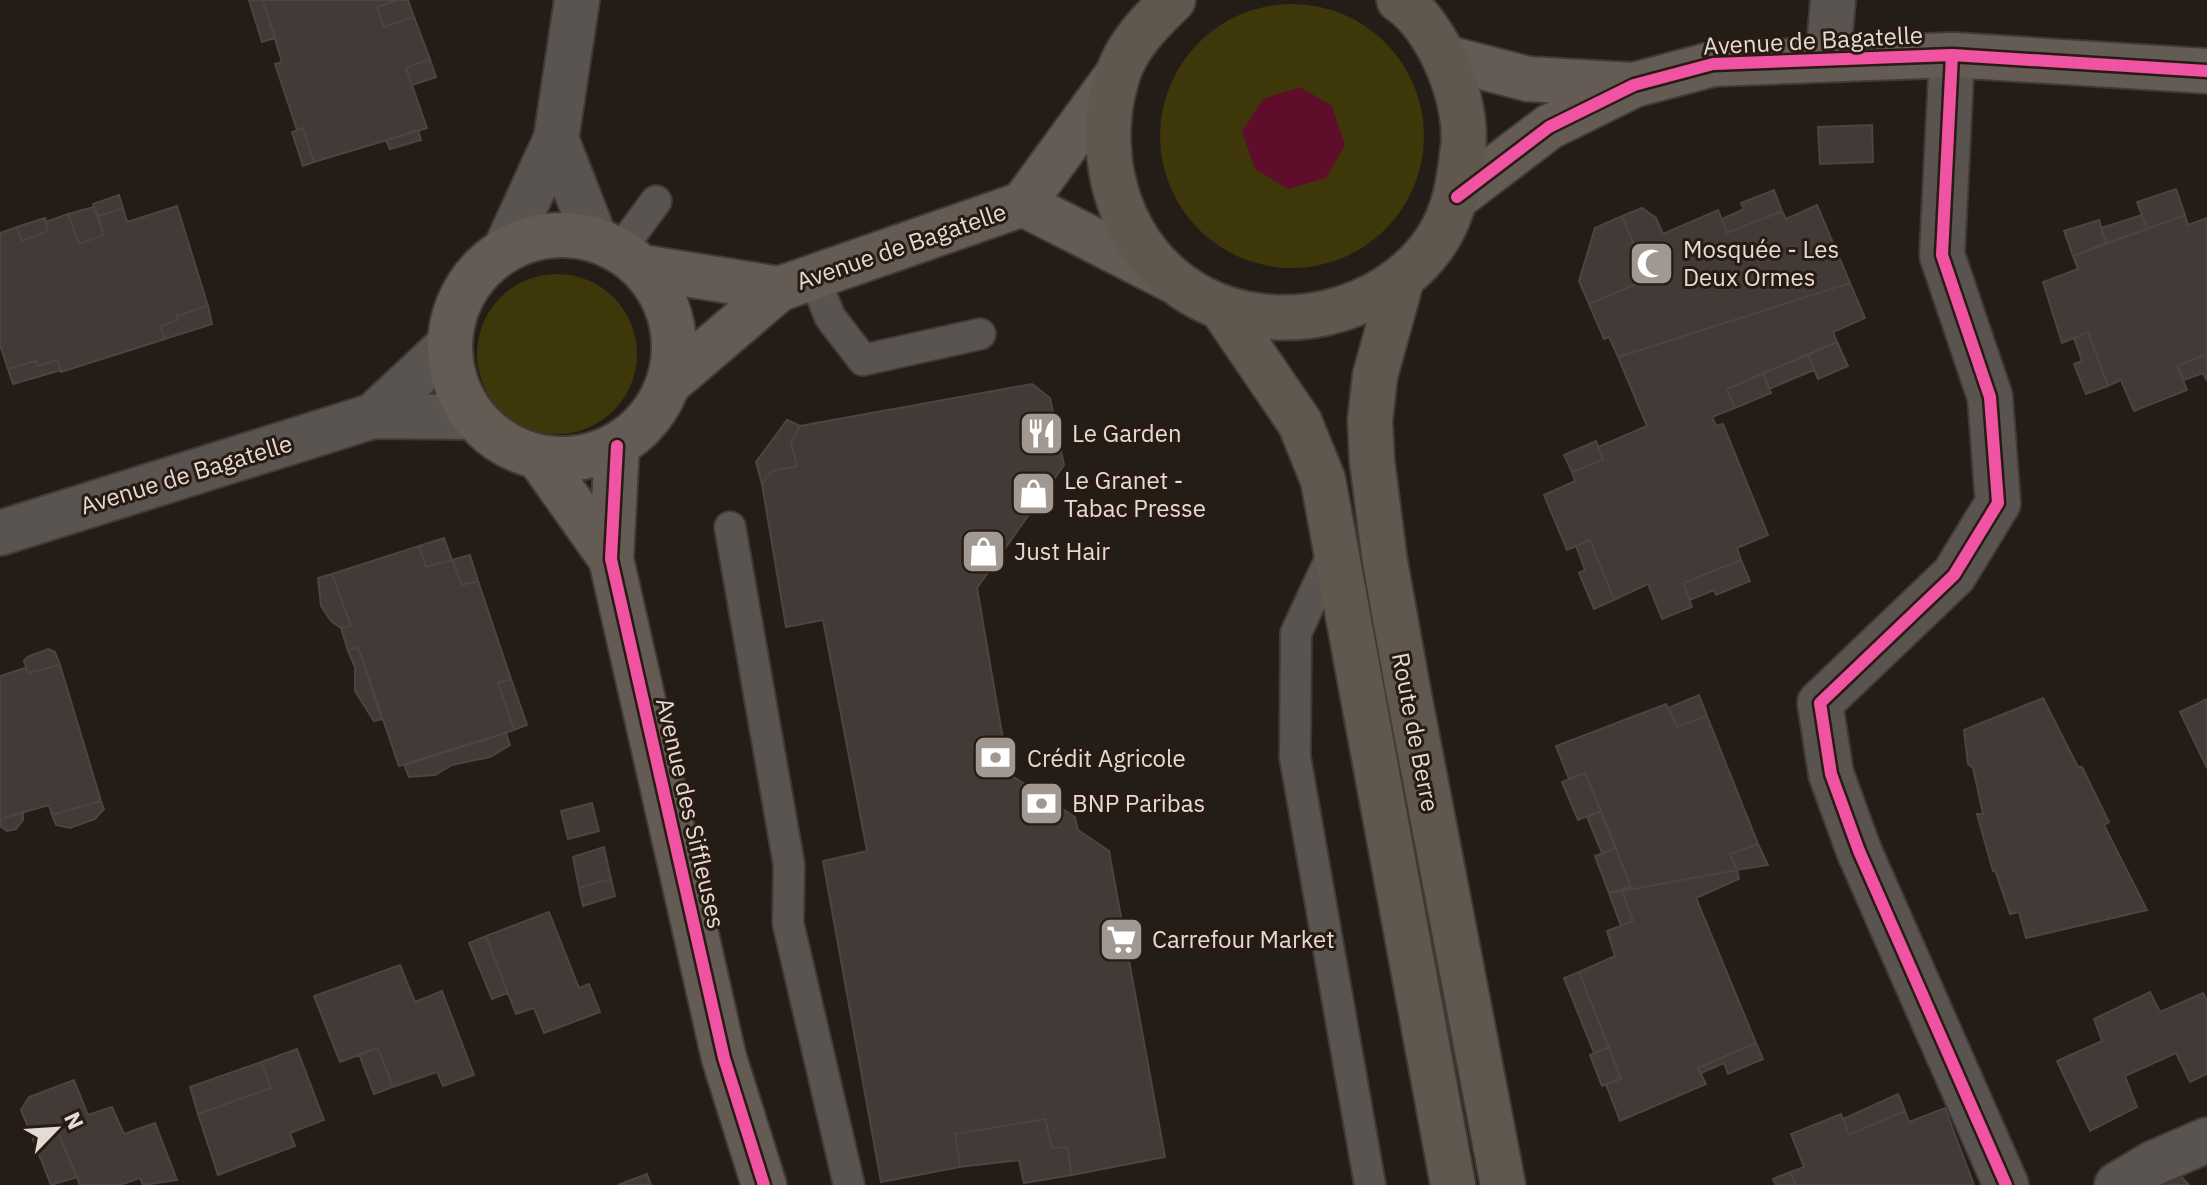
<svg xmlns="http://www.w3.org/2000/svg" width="2207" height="1185" viewBox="0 0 2207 1185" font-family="'IBM Plex Sans',sans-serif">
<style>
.green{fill:#3e370a}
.water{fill:#5f0d2a}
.building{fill:#413a37;stroke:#4c4441;stroke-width:2}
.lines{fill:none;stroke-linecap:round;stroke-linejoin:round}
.lane-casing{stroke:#403936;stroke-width:34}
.street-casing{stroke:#403936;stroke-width:48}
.secondary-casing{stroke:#403936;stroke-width:48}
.primary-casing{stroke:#403936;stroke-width:48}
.lane{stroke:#5a5451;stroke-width:30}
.street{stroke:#5a5451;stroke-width:44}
.secondary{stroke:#635b54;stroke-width:44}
.primary{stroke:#60584e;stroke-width:44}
.cycleway-casing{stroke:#291b12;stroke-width:17}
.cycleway{stroke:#f153a3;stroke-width:12}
.labels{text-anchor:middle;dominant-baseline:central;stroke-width:6;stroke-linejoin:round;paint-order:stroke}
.street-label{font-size:24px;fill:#e5dbd5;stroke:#291b12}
.poi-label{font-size:24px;fill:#e5dbd5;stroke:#291b12;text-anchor:start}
</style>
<rect width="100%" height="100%" fill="#241c17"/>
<path class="green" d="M1160 136a132 132 0 1 1 264 0a132 132 0 1 1-264 0Z
M477 354a80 80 0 1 1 160 0a80 80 0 1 1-160 0Z"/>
<path class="water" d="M1300,87L1332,106L1345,145L1326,178L1288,189L1255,169L1242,132L1263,99Z"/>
<path class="building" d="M249,0H263L275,38L262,42Z
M263,0H398L377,7L384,27L414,17L430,59L406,68L427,128L314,162L303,128L297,130L275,64L282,62Z
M398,0H408L414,17L384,27L377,7Z
M430,59L436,77L412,85L406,68Z
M1872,125L1873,162L1820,164L1818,127Z
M303,128L314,162L303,166L292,132Z
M418,130L421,140L390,149L386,140Z
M2176,189L2185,215L2147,229L2137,202Z
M1774,190L1782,211L1727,233L1722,219L1744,209L1741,203Z
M119,195L123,208L98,216L93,204Z
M1817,205L1850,283L1618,357L1609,337L1604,339L1589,304L1648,279L1622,216L1642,208L1656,218L1663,234L1718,210L1727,233L1782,211L1786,219Z
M177,206L208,306L176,316L178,320L160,326L165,339L61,372L57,360L38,366L36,361L8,369L0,345V233L17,227L22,241L48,231L46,222L68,214L79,244L104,235L98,216L123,208L127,222Z
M94,207L104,235L79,244L68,214Z
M2142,215L2147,229L2106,243L2101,228Z
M2185,215L2188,225L2207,218V354L2177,366L2187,390L2134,411L2121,380L2108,386L2088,332L2062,343L2043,282L2078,269L2073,256Z
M1622,216L1648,279L1589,304L1579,281L1595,228Z
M45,218L48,231L22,241L17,227Z
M2099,220L2106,243L2073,256L2064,231Z
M1850,283L1865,318L1833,332L1837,342L1727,389L1735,408L1712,417L1716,426L1723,424L1768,535L1737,548L1741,560L1683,583L1692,607L1662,619L1648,584L1614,600L1590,540L1567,550L1544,495L1575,481L1572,472L1603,460L1598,447L1647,426L1618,357Z
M208,306L212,324L165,339L160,326L178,320L176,316Z
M2088,332L2108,386L2086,394L2074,364L2082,361L2074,338Z
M1837,342L1848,366L1818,379L1808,355Z
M2207,354V381L2203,373L2184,380L2177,366Z
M1808,355L1814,370L1769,389L1763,373Z
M57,360L61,370L13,384L8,369L36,361L38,366Z
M1763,373L1771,393L1735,408L1727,389Z
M1032,384L1050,398L1064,465L977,588L1009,774L1075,817L1078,830L1109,851L1165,1157L1072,1175L1067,1147L1052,1148L1045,1119L955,1134L960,1167L881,1182L823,861L867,851L823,620L786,627L762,484L772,471L797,466L791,442L800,426Z
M787,420L800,426L791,442L797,466L772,471L762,484L756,462Z
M1596,441L1603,460L1572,472L1564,455Z
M444,538L452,560L426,567L419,546Z
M1590,540L1614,600L1594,609L1579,573L1585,570L1576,546Z
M419,546L426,567L452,560L462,585L478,581L511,679L498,683L514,730L399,766L358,647L348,651L341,628L351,626L332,574Z
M470,555L478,581L462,585L452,560Z
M1741,560L1750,581L1716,595L1714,590L1690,600L1683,583Z
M332,574L351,626L341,628L331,621L321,606L318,578Z
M358,647L382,719L374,721L355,691V667L348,651Z
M48,649L55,652L60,665L28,673L24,661L27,657Z
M60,665L101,801L52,815L49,805L0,819V676L25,668L28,673Z
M511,679L527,725L514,730L498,683Z
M1699,695L1707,716L1677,727L1668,708Z
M2043,698L2078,767H2082L2109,822L2104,825L2147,910L2026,938L2019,912L2010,914L1995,870L1993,871L1977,814H1983L1973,768L1968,764L1964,730Z
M2207,699V768L2180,712Z
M1666,704L1677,727L1707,716L1758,844L1730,854L1737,870L1622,891L1631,887L1585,773L1569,779L1556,746Z
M506,733L510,745L490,757L452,765L435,775L409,777L404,765Z
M1585,773L1601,811L1578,820L1562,782Z
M101,801L104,809L95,819L70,828L56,825L52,815Z
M592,803L599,831L568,839L561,811Z
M1601,811L1616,848L1602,853L1587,817Z
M23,812V820L16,829L7,831L0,826V819Z
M1758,844L1768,865L1737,870L1730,854Z
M604,847L611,879L579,888L573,857Z
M1616,848L1631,887L1609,893L1595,856Z
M1737,870L1739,879L1696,898L1756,1043L1698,1068L1706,1084L1620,1121L1606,1084L1621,1079L1579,972L1615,956L1607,931L1633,921L1622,891Z
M611,879L615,896L583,906L579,888Z
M1622,891L1633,921L1621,926L1609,893Z
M549,912L579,988L589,984L600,1012L544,1033L534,1008L516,1014L486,936Z
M486,936L508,993L492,999L469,943Z
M400,965L415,1002L442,991L474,1075L443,1086L437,1072L393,1087L378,1048L340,1062L314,996Z
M1579,972L1609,1047L1594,1053L1564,978Z
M2150,992L2160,1012L2203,993L2207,1001V1074L2190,1082L2176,1053L2125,1076L2137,1107L2090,1131L2057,1061L2102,1041L2094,1019Z
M1756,1043L1763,1059L1728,1074L1724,1063L1701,1073L1698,1068Z
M1609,1047L1621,1079L1602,1086L1590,1055Z
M378,1048L393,1087L374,1094L359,1054Z
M297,1049L324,1120L290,1133L295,1146L218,1175L198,1114L271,1088L261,1062Z
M261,1062L271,1088L198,1114L190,1087Z
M74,1080L88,1115L112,1107L124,1134L155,1123L177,1180L143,1185L140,1178L120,1185H80L57,1130L33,1139L21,1110L29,1097Z
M1898,1094L1905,1111L1849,1135L1843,1119Z
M1945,1108L1974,1185H1796L1790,1172L1804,1167L1791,1134L1841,1114L1849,1135L1905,1111L1909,1122Z
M1045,1119L1052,1148L1067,1147L1072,1175L1024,1183L1019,1160L960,1167L955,1134Z
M57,1130L77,1177L51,1185L33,1139Z
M2176,1171L2189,1185H2162Z
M1790,1172L1796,1185H1776L1773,1179Z
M647,1174L651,1185H618Z"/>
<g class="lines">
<defs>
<path id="lane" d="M620,250L656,201
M814,277L830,317L863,360L980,334
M730,527L789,865L788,923L849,1185
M1334,551L1296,633L1295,757L1370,1185"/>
<path id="street" d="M1952,55L1942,255L1990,397L1998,503L1954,575L1820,703L1831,774L1859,851L2006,1185
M1828,59L1833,0
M556,139L595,239
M506,248L556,139L577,0
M373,416L449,345
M0,533L373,416L473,417
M2117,1185L2154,1163L2207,1140"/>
<path id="secondary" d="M1447,58L1528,79L1632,85
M1457,197L1549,127L1634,85L1713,64L1952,55L2207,71
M1023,204L1174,281
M450 347a112 112 0 1 1 224 0a112 112 0 1 1-224 0Z
M641,267L779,289
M669,383L779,289L1023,204L1117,75
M617,446L611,559L724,1058L764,1185
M540,459L611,559"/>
<path id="primary" d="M1173,0C1150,22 1126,46 1117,77C1092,159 1121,255 1199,297C1276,339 1386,315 1436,241C1455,212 1459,182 1463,149C1469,103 1439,26 1399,0
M1402,278L1375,376L1370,420L1372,461L1385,562L1407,685L1503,1185
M1221,307L1300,423L1323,480L1453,1185"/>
</defs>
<use href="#lane" class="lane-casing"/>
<use href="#street" class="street-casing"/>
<use href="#secondary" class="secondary-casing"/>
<use href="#primary" class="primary-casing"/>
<use href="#lane" class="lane"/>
<use href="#street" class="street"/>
<use href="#secondary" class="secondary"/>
<use href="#primary" class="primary"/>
<defs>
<path id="cycleway" d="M1952,55L1942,255L1990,397L1998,503L1954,575L1820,703L1831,774L1859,851L2006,1185
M1457,197L1549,127L1634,85L1713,64L1952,55L2207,71
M617,446L611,559L724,1058L764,1185"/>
</defs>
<use href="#cycleway" class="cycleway-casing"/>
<use href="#cycleway" class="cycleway"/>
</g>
<defs>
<symbol id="mosque-square" viewBox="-11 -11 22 22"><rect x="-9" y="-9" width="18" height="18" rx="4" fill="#a19892" stroke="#291b12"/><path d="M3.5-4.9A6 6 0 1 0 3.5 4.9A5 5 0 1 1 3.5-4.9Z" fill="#fff"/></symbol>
<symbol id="restaurant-square" viewBox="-11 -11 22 22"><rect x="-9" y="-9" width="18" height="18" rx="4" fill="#a19892" stroke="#291b12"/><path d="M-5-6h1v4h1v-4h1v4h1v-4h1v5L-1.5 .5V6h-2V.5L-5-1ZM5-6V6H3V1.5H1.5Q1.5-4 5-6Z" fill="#fff"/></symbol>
<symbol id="shop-square" viewBox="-11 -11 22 22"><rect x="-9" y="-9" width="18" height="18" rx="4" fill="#a19892" stroke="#291b12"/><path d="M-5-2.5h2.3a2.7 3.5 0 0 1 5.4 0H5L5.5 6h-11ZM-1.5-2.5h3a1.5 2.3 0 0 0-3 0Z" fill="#fff"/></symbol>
<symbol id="bank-square" viewBox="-11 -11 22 22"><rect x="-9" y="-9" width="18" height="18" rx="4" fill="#a19892" stroke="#291b12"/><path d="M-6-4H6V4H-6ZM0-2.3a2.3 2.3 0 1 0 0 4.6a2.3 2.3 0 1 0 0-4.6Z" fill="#fff"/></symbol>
<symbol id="supermarket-square" viewBox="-11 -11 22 22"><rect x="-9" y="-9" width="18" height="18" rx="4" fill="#a19892" stroke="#291b12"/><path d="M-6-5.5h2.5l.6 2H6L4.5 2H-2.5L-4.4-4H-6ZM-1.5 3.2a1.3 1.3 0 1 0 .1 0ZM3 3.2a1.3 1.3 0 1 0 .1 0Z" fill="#fff"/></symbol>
</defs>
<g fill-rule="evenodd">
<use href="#mosque-square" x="1626" y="238" width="51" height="51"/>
<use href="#restaurant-square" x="1016" y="408" width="51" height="51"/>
<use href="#shop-square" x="1008" y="468" width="51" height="51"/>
<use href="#shop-square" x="958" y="526" width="51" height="51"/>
<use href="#bank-square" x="970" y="732" width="51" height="51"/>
<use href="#bank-square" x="1016" y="778" width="51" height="51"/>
<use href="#supermarket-square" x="1096" y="914" width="51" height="51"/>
</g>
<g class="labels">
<g class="street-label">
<text transform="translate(1813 40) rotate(-3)">Avenue de Bagatelle</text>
<text transform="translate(901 246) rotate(-19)">Avenue de Bagatelle</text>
<text transform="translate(186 474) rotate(-17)">Avenue de Bagatelle</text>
<text transform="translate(1416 732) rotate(79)">Route de Berre</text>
<text transform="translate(691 813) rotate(77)">Avenue des Siffleuses</text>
</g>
<g class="poi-label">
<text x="1683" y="249">Mosquée - Les<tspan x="1683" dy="28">Deux Ormes</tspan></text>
<text x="1072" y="433">Le Garden</text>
<text x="1064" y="480">Le Granet -<tspan x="1064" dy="28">Tabac Presse</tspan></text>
<text x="1014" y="551">Just Hair</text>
<text x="1027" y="758">Crédit Agricole</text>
<text x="1072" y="803">BNP Paribas</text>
<text x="1152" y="939">Carrefour Market</text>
</g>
</g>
<g transform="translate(56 1129) rotate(65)" stroke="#291b12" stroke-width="6" paint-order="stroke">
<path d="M0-6L14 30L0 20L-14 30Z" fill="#e5dbd5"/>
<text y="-12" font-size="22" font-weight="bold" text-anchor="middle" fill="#e5dbd5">N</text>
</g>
</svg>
